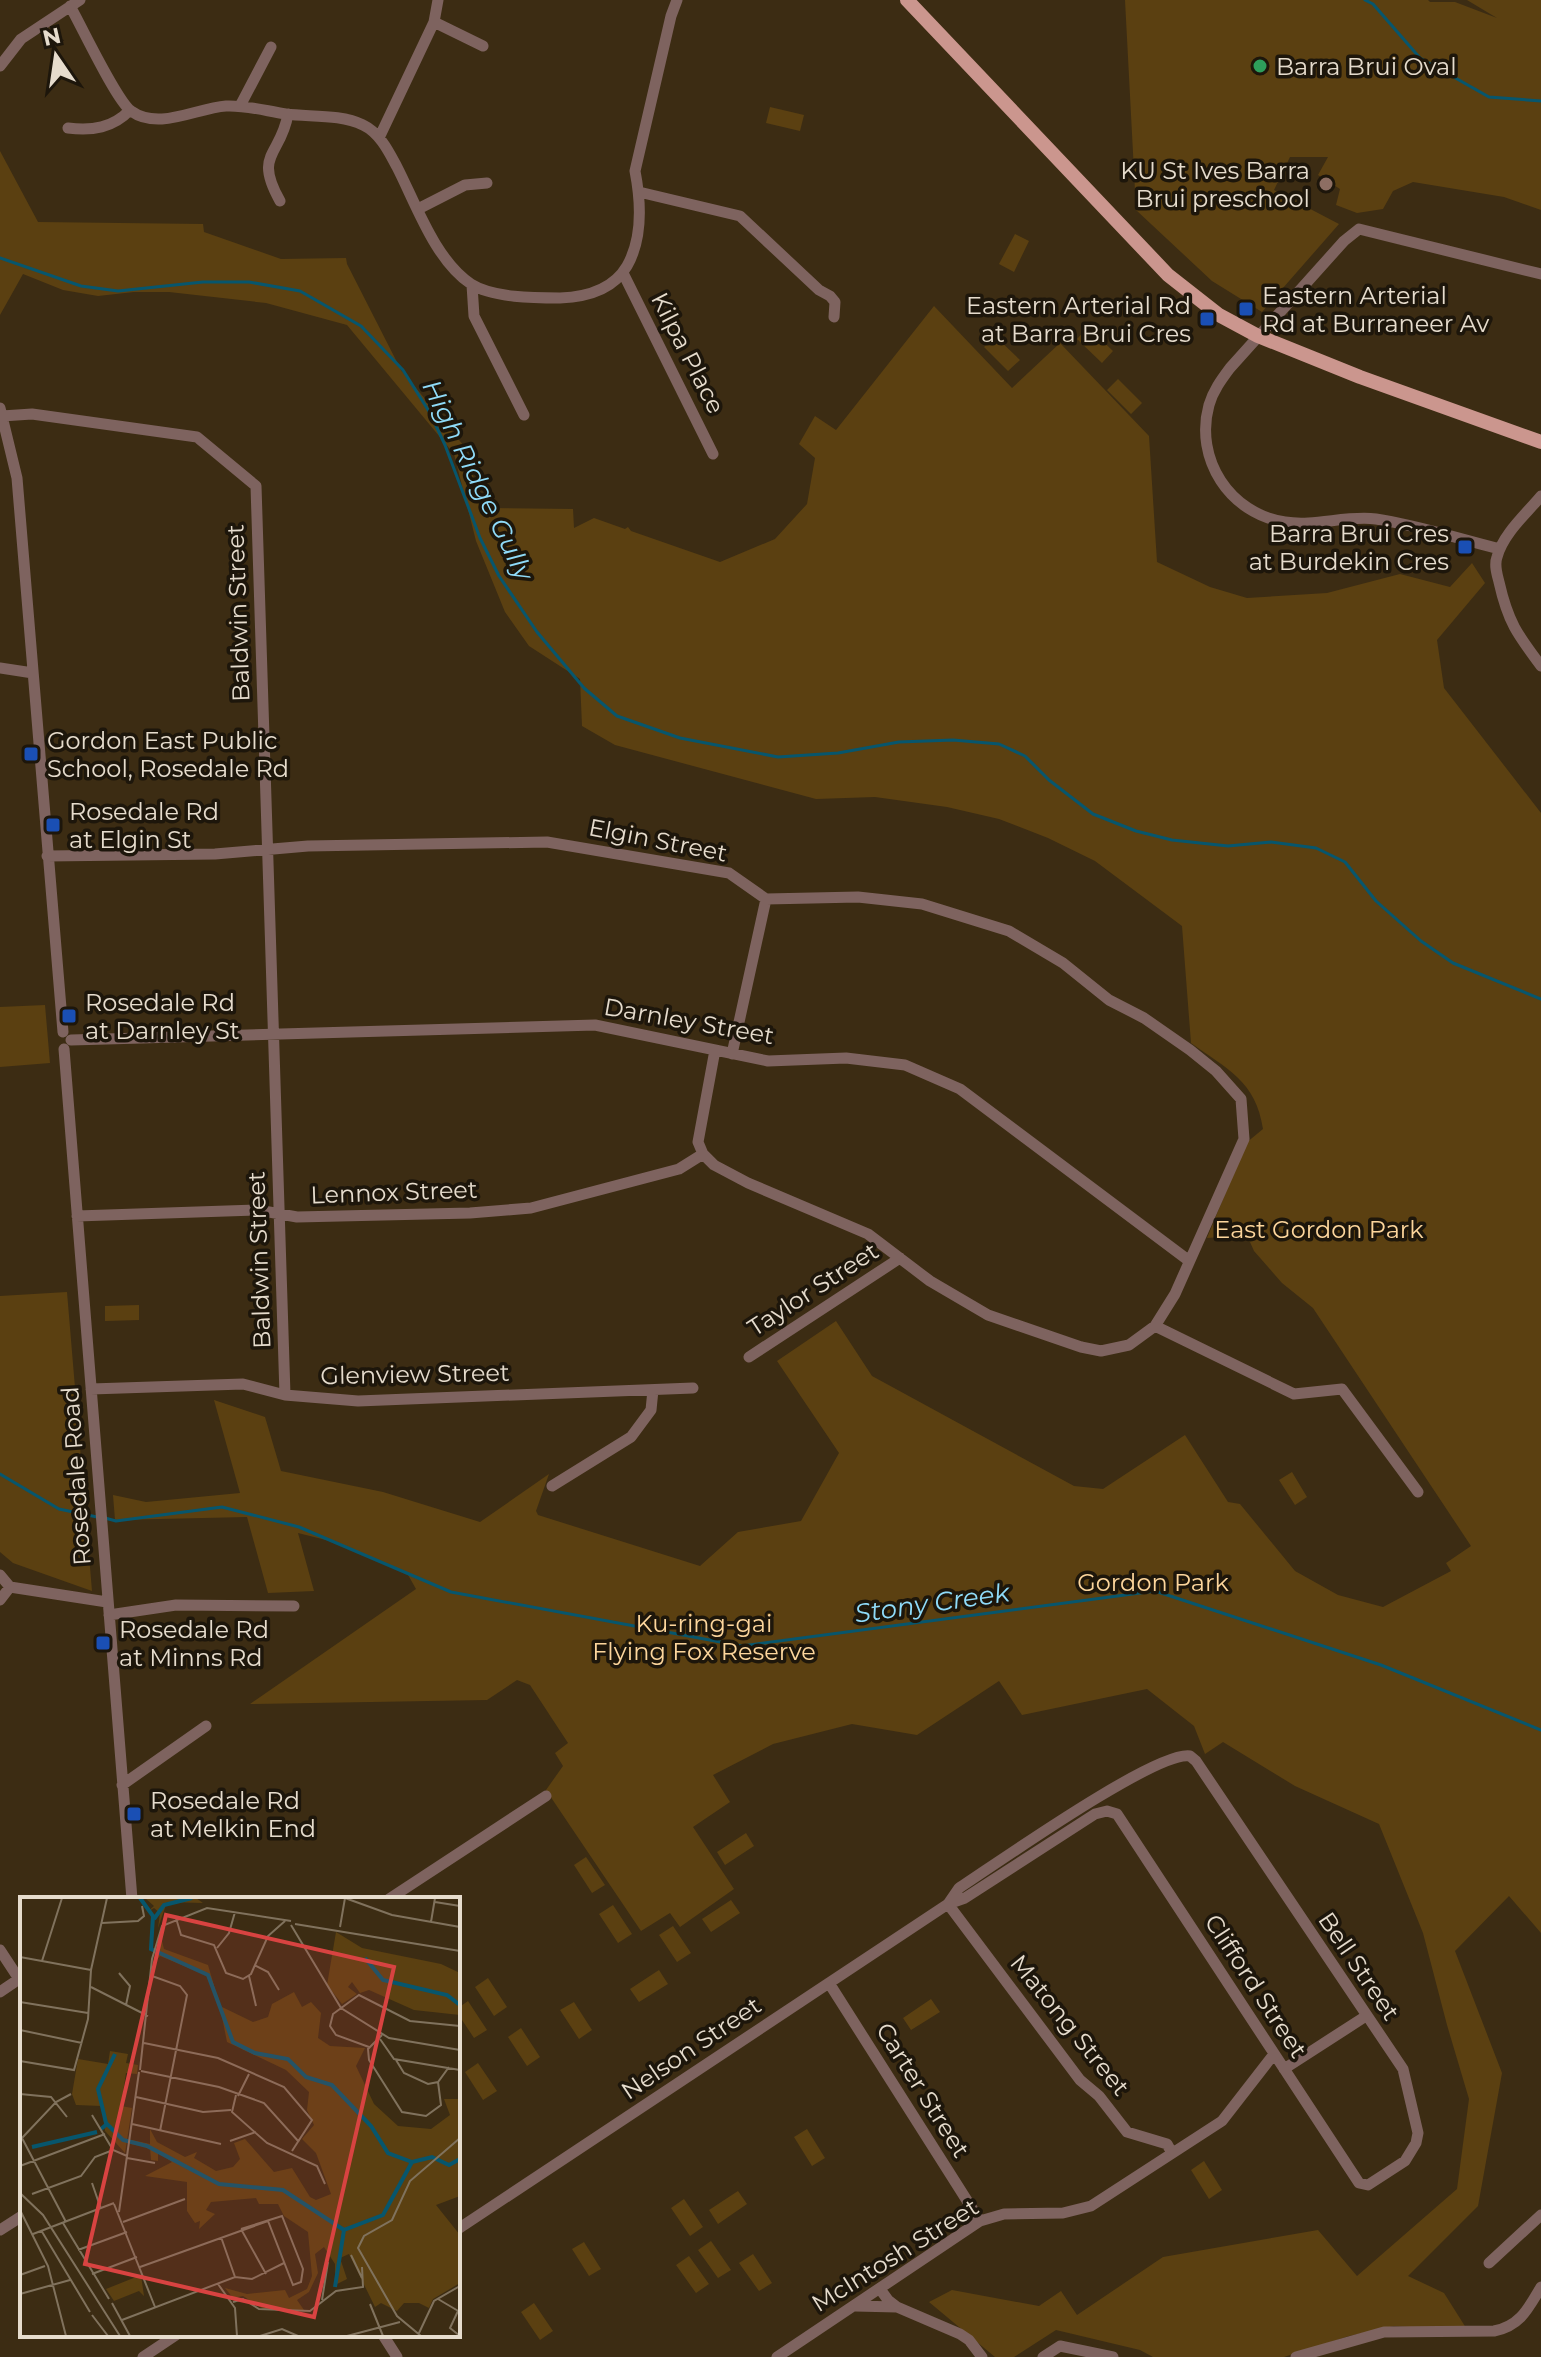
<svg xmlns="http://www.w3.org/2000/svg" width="1541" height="2357" viewBox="0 0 1541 2357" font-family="Montserrat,sans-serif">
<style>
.green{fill:#5b4011}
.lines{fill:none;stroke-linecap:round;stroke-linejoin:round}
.stream{stroke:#07566d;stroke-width:3}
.minor{stroke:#7e635f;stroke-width:11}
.major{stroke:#cb968e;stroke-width:14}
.leisure-dot{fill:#2e9e5b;stroke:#1d160b;stroke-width:3}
.education-dot{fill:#8d6e63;stroke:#1d160b;stroke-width:3}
.transit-dot{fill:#1a4fb4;stroke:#1d160b;stroke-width:3}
.labels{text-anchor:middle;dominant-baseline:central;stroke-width:7;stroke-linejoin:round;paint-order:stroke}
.poi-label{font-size:24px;fill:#e6dccd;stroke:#1d160b;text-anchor:start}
.street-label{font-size:24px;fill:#e6dccd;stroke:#1d160b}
.park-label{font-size:24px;fill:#fdd69c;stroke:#1d160b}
.water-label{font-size:26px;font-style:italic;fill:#8fdbf9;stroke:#1d160b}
.inset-river{fill:none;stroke:#07566d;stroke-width:4}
.inset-road{fill:none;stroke:#80725d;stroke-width:2}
.view{fill:#d84341;fill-opacity:0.15;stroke:#d84341;stroke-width:4}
.inset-edge{fill:none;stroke:#e6dccd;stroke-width:4}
</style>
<rect width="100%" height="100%" fill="#3c2c13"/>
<path class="green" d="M1125,0H1428L1430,2H1455L1497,18L1467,0H1541V210L1504,197L1413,182L1393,191L1383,209L1357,213L1336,205L1340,189L1318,175L1328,157H1290L1274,190L1339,224L1262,312L1212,281L1136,210Z
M770,107L804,115L800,131L766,123Z
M0,151L38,222L203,224L204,232L281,259L346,258L347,264L401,370L464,446L483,508L573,509L574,528L594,518L625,529L628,527L631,531L720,562L775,539L807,504L815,458L799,444L815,416L836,430L934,306L1012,388L1060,343L1149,436L1157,562L1210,587L1247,598L1327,593L1400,574L1450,587L1472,563L1485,583L1437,640L1444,688L1541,813V1933L1509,1896L1455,1951L1502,2073L1478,2206L1408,2276L1444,2293L1468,2331L1394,2326L1349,2336L1284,2357H1153L1140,2350L1056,2330L1014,2357H995L929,2302L952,2290L1039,2306L1061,2291L1077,2315L1163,2257L1318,2230L1357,2276L1457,2189L1469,2099L1447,2025L1423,1933L1379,1824L1295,1786L1223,1742L1205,1754L1194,1726L1147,1689L1022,1715L999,1681L917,1735L852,1724L773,1744L713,1775L730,1802L693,1827L734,1889L680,1927L670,1913L641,1931L546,1790L563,1766L555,1753L568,1743L530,1685L517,1680L487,1700L250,1704L416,1589L407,1573L338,1543L298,1533L314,1591L268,1593L247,1517L115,1520L113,1495L146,1502L240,1493L214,1400L265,1417L281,1471L383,1492L480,1522L549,1474L536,1511L538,1515L700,1566L738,1532L801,1521L839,1453L777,1361L836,1321L872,1376L1074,1486L1103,1489L1185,1435L1228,1502L1240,1504L1295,1571L1338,1595L1383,1607L1451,1571L1446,1563L1471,1546L1313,1308L1282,1283L1254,1251L1250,1242L1239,1236L1207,1238L1246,1143L1263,1129C1256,1081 1227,1069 1191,1043L1182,926L1095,861L1048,838L999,819L947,807L875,797L816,799L615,745L582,726L580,679L529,646L505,612L476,541L454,454L347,325L266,303L169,292H134L98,296L63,290L23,274L0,315Z
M1015,234L1029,241L1014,272L999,264Z
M1088,327L1113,351L1102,363L1077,339Z
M995,336L1020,360L1008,371L984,347Z
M1118,379L1142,403L1131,414L1107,390Z
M45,1005L50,1063L0,1067V1007Z
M67,1292L92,1591L13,1563L0,1552V1296Z
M139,1305V1320L105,1321V1306Z
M1292,1472L1307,1497L1295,1505L1279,1480Z
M746,1833L754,1846L725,1865L717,1852Z
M586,1857L605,1885L592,1893L574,1865Z
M731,1900L740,1913L711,1932L702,1919Z
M613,1905L632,1934L618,1943L599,1914Z
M673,1926L691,1953L677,1962L659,1935Z
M659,1970L668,1984L639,2002L630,1989Z
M488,1978L507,2007L494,2016L475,1987Z
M931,1999L940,2012L911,2030L903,2018Z
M468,2001L487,2030L474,2038L458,2014V2008Z
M574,2002L592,2030L579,2039L560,2010Z
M521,2028L540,2057L527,2066L508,2037Z
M478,2063L497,2091L483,2100L465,2072Z
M807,2129L825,2158L812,2166L794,2137Z
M1204,2161L1222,2190L1209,2199L1191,2170Z
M738,2191L747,2204L718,2224L709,2210Z
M684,2199L703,2227L690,2236L671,2208Z
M711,2241L731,2270L718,2278L698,2250Z
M584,2242L601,2269L589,2276L572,2249Z
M753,2254L772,2283L759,2291L739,2263Z
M689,2256L709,2284L696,2293L676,2265Z
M534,2303L553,2331L540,2340L521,2312Z"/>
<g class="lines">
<path class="stream" d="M1365,0L1373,4L1420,58L1489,97L1541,101
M0,258L81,286L118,291L203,282H249L300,291L361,326L403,370L430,413L445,445L480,538L499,576L537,632L584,688L617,716L680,738L778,757L838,753L899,742L953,740L999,744L1025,756L1049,780L1093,814L1136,831L1172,840L1228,846L1271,842L1316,848L1345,862L1376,901L1421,941L1453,963L1541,999
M0,1474L59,1509L97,1517
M105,1518L116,1521L222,1507L299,1527L451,1592L742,1646L1155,1591L1381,1665L1541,1730"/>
<path class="minor" d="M70,6C82,27 116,100 131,111C159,131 196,108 226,106C246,105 266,111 286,114C310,117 341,114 363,125C380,133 389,152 397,167C416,204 435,260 471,284C493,298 535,298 560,298C586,297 613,290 627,266C643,238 641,202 635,171L671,16L677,0
M434,22L483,46
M0,66L21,39L80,0
M240,106L271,47
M68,128C92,131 113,128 130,110
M379,138L434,22L438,0
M639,192L740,216L819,290L830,296L835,302L834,317
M280,201C253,153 281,156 288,114
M418,209L465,185L487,183
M623,273L713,454
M472,285L474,316L524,415
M0,408L17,478L63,1032
M2,416L32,414L197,437L256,486L285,1395
M1541,496C1526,514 1503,534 1497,557C1494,565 1497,574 1499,582C1508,622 1517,634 1541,666
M1500,549C1459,539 1417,525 1376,519C1346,515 1315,527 1285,522C1230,514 1194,459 1209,405C1213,391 1221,380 1230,368L1344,241L1359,229L1541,274
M0,668L33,673
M47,856L215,854L308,846L547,842L729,873L766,899L858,897L922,904L1009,931L1063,963L1109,1000L1144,1018L1190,1050L1216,1071L1241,1099L1244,1139L1175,1294L1155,1326
M71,1040L595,1025L768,1061L846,1058L905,1065L960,1089L1188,1260
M64,1049L132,1899
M715,1050L698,1142L703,1154L714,1165L748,1183L868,1234L930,1281L988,1315L1081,1347L1101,1351L1129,1345L1155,1326L1294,1394L1342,1389L1418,1492
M732,1054L766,899
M77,1216L258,1210L297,1217L470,1213L531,1208L679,1169L703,1154
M749,1357L900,1258
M91,1389L243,1384L285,1395L358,1401L693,1388
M552,1486L631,1437L651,1410L653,1390
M0,1575L10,1587L107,1602
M0,1600L10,1587
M109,1615L176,1605L294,1606
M122,1785L206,1726
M389,1899L546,1796
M948,1904L1080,2080L1099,2096L1127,2132L1167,2144L1172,2153
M0,1950L19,1979
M829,1983L980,2221
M0,1992L22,1977
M1284,2069L1366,2016
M458,2229L948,1904L965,1898L1095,1814L1107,1811L1117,1814L1359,2183L1368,2185L1405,2161L1416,2143L1418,2133L1403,2069L1196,1761L1190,1756C1157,1750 996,1864 959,1888L948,1904
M0,2230L22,2216
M1489,2263L1541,2215
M880,2289L888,2300L897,2307L960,2334L969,2340L982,2357
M855,2306L897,2307
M383,2335L397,2357
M143,2357L176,2335
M777,2357L980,2221L1004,2214L1063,2213L1091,2206L1222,2121L1274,2054
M1043,2357L1060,2346L1113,2357
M1296,2357L1384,2332L1494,2331C1520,2326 1528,2309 1541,2287"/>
<path class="major" d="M907,0L1168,275L1219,315L1258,336L1360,377L1541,442"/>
</g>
<circle class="leisure-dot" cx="1260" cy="66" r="8"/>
<circle class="education-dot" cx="1326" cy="184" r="8"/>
<g class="transit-dot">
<rect x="1238" y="301" width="16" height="16" rx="4"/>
<rect x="1199" y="311" width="16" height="16" rx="4"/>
<rect x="1457" y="539" width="16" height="16" rx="4"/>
<rect x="23" y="746" width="16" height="16" rx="4"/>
<rect x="45" y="817" width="16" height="16" rx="4"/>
<rect x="61" y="1008" width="16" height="16" rx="4"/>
<rect x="95" y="1635" width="16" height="16" rx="4"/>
<rect x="126" y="1806" width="16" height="16" rx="4"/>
</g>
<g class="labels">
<g class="poi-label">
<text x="1276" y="66">Barra Brui Oval</text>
<text x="1310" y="170" text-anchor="end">KU St Ives Barra<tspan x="1310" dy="28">Brui preschool</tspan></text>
<text x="1262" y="295">Eastern Arterial<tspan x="1262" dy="28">Rd at Burraneer Av</tspan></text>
<text x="1191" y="305" text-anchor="end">Eastern Arterial Rd<tspan x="1191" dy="28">at Barra Brui Cres</tspan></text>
<text x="1449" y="533" text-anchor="end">Barra Brui Cres<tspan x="1449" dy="28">at Burdekin Cres</tspan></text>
<text x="47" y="740">Gordon East Public<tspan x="47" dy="28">School, Rosedale Rd</tspan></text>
<text x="69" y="811">Rosedale Rd<tspan x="69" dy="28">at Elgin St</tspan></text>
<text x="85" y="1002">Rosedale Rd<tspan x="85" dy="28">at Darnley St</tspan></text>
<text x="119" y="1629">Rosedale Rd<tspan x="119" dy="28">at Minns Rd</tspan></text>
<text x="150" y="1800">Rosedale Rd<tspan x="150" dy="28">at Melkin End</tspan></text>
</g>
<g class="street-label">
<text transform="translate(688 353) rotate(63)">Kilpa Place</text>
<text transform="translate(238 613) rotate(-92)">Baldwin Street</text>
<text transform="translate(658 840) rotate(11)">Elgin Street</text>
<text transform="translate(689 1021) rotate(10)">Darnley Street</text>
<text transform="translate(394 1192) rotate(-2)">Lennox Street</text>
<text transform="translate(259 1260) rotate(-92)">Baldwin Street</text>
<text transform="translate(813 1289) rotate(-33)">Taylor Street</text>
<text transform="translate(415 1374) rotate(-1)">Glenview Street</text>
<text transform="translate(76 1476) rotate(-94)">Rosedale Road</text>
<text transform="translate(1359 1966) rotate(56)">Bell Street</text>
<text transform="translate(1256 1986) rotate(57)">Clifford Street</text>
<text transform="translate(1070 2025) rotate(51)">Matong Street</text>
<text transform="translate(691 2048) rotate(-34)">Nelson Street</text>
<text transform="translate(923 2090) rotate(58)">Carter Street</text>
<text transform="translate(895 2255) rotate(-32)">McIntosh Street</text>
</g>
<g class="park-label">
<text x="1319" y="1229">East Gordon Park</text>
<text x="1153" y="1582">Gordon Park</text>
<text x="704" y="1623">Ku-ring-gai<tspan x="704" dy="28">Flying Fox Reserve</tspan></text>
</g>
<g class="water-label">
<text transform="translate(478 480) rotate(64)">High Ridge Gully</text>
<text transform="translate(932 1603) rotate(-8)">Stony Creek</text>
</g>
</g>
<g transform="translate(20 1897)">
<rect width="440" height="440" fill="#3c2c13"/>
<path d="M125,1H176L183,6L147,5L138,31L140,16L134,11L126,16L134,9ZM316,35L342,51L421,67L440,76V118L394,113L349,93L340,96L332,85L328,90L337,97L322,107L307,88ZM140,36L144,52L188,68L200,109L233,125L248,120L252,107L274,95L282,110L291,105L301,116L298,141L310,149L345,151L336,169L354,207L378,229L411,232L430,218L424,202H440V299L416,308L440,338V386L413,402L409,411L399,406H384L377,414L361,406L355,410L329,357L320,361L327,382L315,388V367L304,350L295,357L298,376L289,395L277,403L284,413L243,412L223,399L213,401L205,391L227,397L265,393L269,401L287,392L292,379L288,335L264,319L258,307H239L236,301L191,305L186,313L195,317L179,332L180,324L175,326L167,314V285L125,279L152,265L138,255V264L131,263L130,251L111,247L112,243L130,247V232L137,245L165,260L177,255L174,261L196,274L213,270L220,262L214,246L225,242L254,275L272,271L290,300L296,303L311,297L296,256L282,242L294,228L287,213L289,195L266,173L207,145L198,100L186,78L140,59L134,66ZM90,154L108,157L106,166L118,168L117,177L106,176L101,209L112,211L105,256L85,234L82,209L56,208L52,197L58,162L88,167ZM121,378L124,399L119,394L94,404L86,392Z" fill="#5b4011"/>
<path class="inset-river" d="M120,1L133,19L131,52L188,78L213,145L235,156L268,162L286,180L312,188L351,229L368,256L392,265M134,22L144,8L172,1M345,61L363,83L427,98L440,108M86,226L78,192L95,157M81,232L87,227L103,243L127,249L199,287L263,293L324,333M12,250L77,235M315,390L324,333L363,318L392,265L412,260L429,268L440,262"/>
<path class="inset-road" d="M325,1L372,18L440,30M415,5L440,9M156,21L161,38L194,48L206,76L223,82L231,77L248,39L265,24M411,25L415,1M82,26L118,24L124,19L122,9M275,27L440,54M271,28L321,111L369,141L440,153M320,30L325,1M197,51L209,36L215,15M0,60L71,73M22,64L42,1M234,68L248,75L259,93M99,76L110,89L106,108M132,79L160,89L167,98L140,234M229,79L236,109M71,90L128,119M0,105L68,116M0,133L62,146M362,138L348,152L349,163L382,215L406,219L421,208L418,185M360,142L374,162L440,173M124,146L198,161L264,190L292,223L272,254M349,150L316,138L310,129L313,117L339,98L390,124L440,129M376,163L384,176L408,187L418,185L429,170M0,164L54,173L68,122L71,73L87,1M120,173L132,62L142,29L187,11L271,24M121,174L199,190L244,206L279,245M0,197L31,200L47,220M216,198L212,215L247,246L297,269L305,287M218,199L229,177M116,200L183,215L211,213M72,218L93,253L107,259M112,227L201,247M2,241L46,325M2,241L36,205L51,197M210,244L236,235M107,261L135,266M0,269L85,237M72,286L81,312M0,296L23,318L100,439M12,297L61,279L75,260L93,253M94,307L135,410M0,313L28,369L46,439M99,315L119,175M103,325L165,302M43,326L89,402M221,332L246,377M21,333L70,415M13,337L94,306M201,340L215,380M58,353L107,335M331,358L342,381M120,370L248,324L273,388L281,385L283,372L262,319L221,332M72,377L117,360M0,378L25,369M198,387L215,411L217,439M0,397L50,383M418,402L440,415M302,403L308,365M213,405L223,402L239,412L290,414L316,394L343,390L342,370M92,406L110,439M350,407L363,439M438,414L430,431L440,439M72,418L88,439M102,423L215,380L232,382L264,366M399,436L414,404L440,389M240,439L262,432L278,439M327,439L380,425M401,439L377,419L338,351L344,339L372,323L390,284L440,241"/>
<path class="view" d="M146,18L374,70L294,420L65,367Z"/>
<rect width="440" height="440" class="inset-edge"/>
</g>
<g transform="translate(56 56) rotate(347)" stroke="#1d160b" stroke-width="6" paint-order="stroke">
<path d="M0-6L14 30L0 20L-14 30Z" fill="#e6dccd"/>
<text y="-12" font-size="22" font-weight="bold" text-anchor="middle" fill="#e6dccd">N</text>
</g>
</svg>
